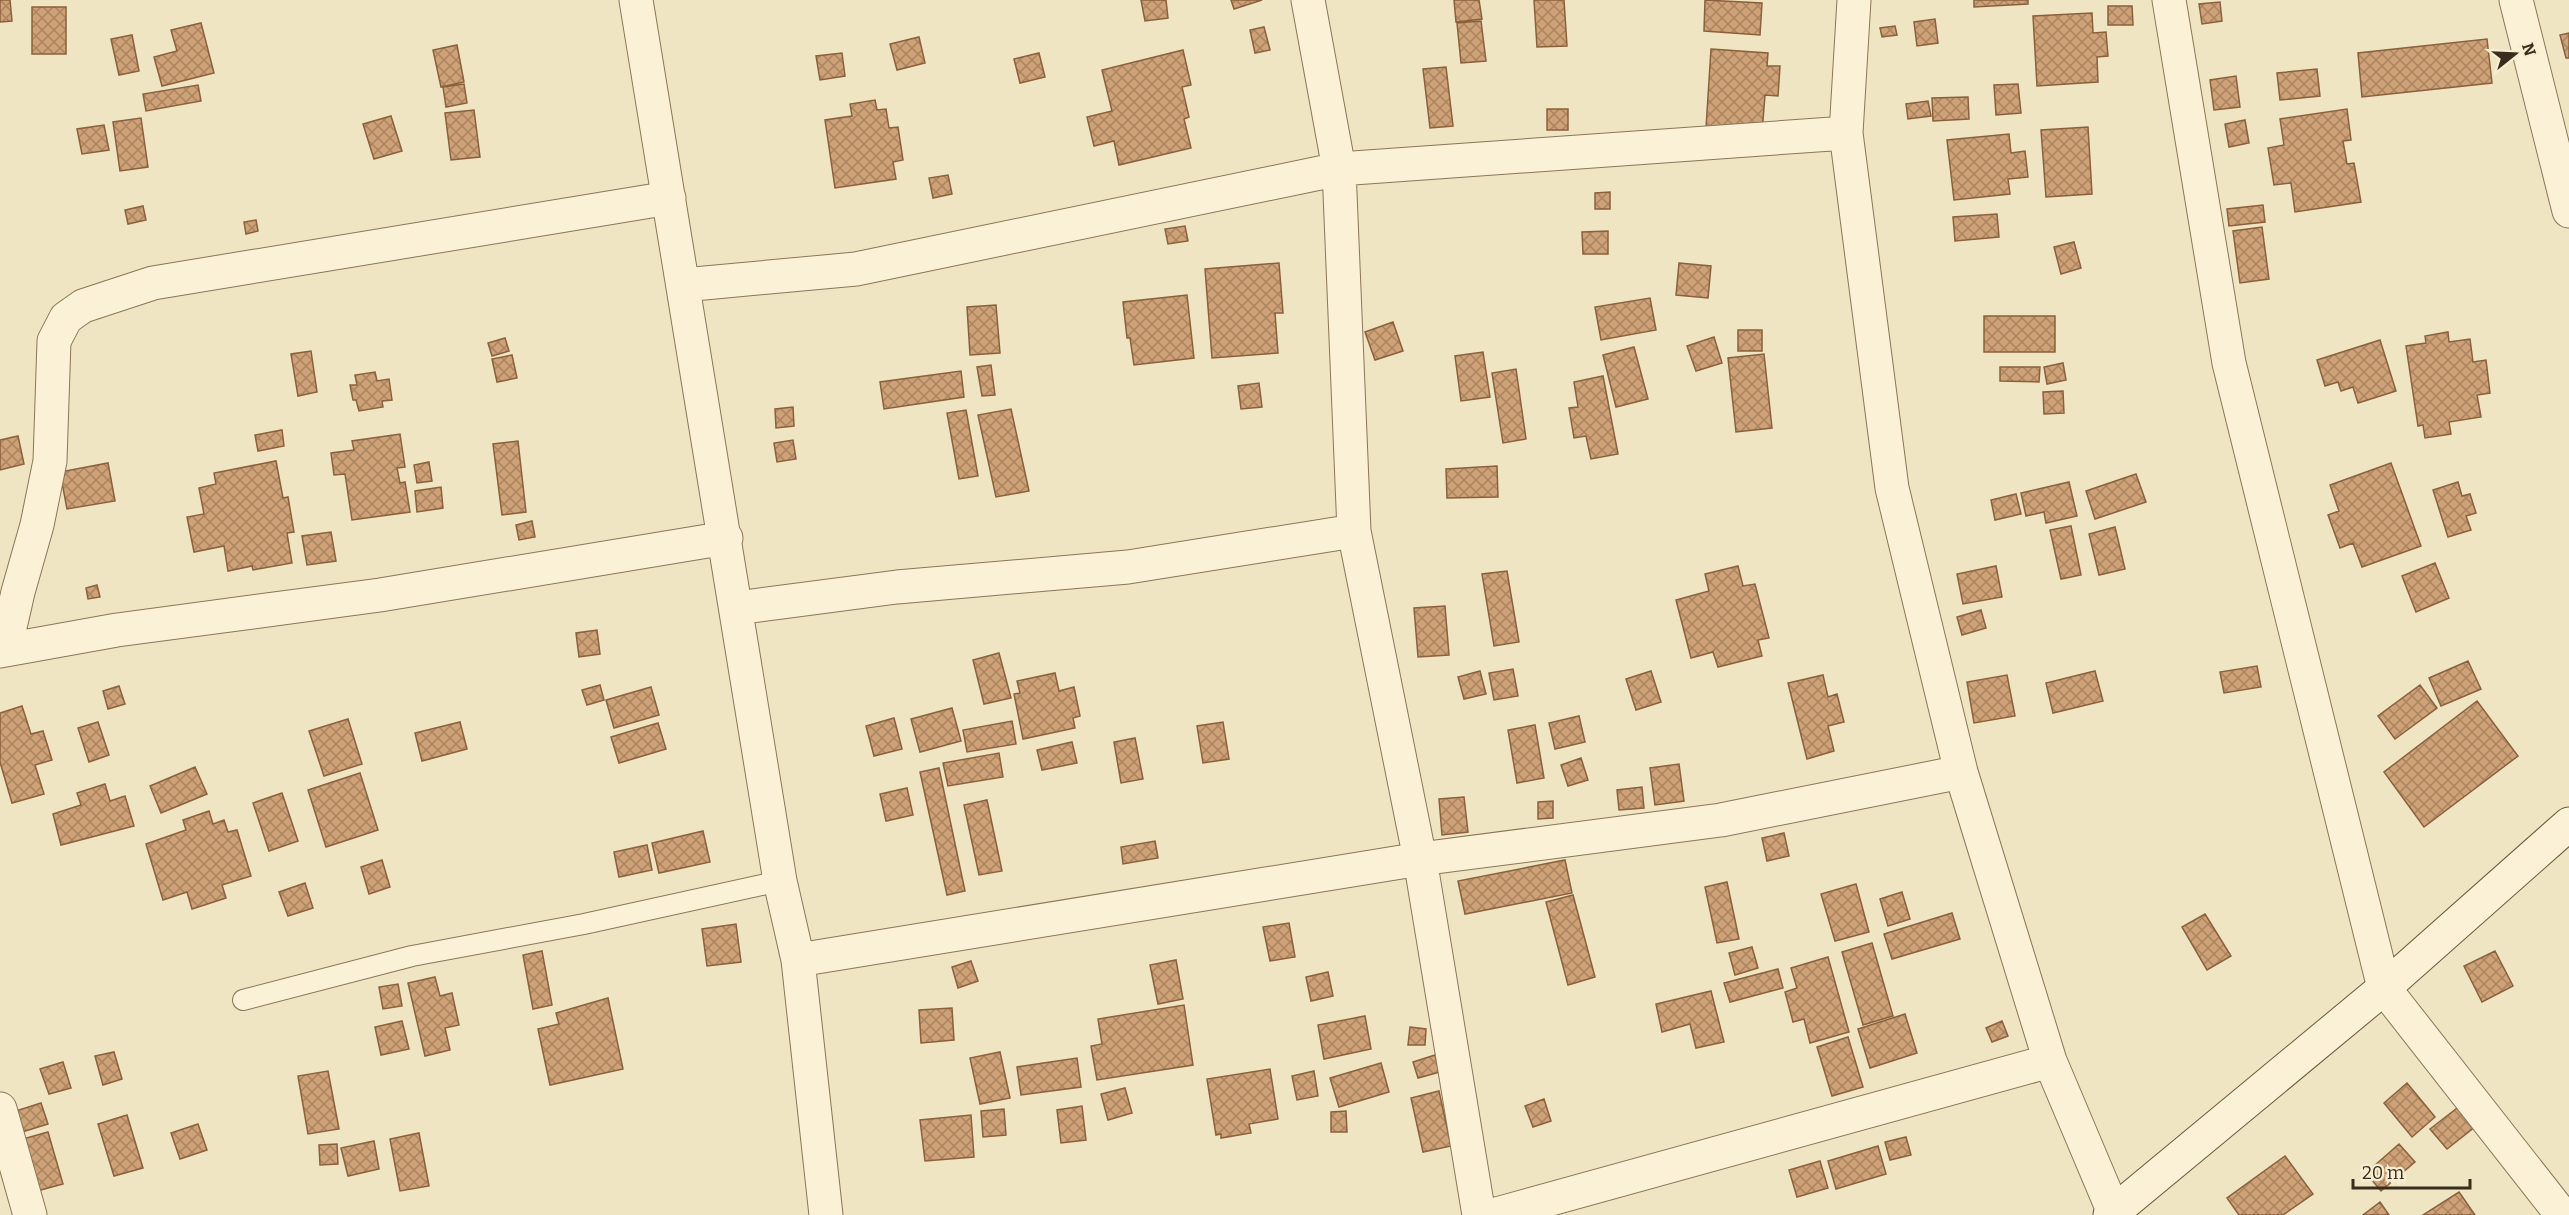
<svg xmlns="http://www.w3.org/2000/svg" width="2569" height="1215" viewBox="0 0 2569 1215" font-family="Bitter,serif">
<style>
.building{fill:url(#building-cross-hatch);stroke:#8a603d;stroke-width:1.5}
.lines{fill:none;stroke-linecap:round;stroke-linejoin:round}
.lane-casing{stroke:#8a7658;stroke-width:22}
.street-casing{stroke:#8a7658;stroke-width:35}
.secondary-casing{stroke:#6c573c;stroke-width:35}
.lane{stroke:#faf1d6;stroke-width:20}
.street{stroke:#faf1d6;stroke-width:33}
.secondary{stroke:#faf1d6;stroke-width:33}
</style>
<defs>
<pattern id="building-cross-hatch" width="8" height="8" patternUnits="userSpaceOnUse" patternTransform="scale(1.5)"><rect width="8" height="8" fill="#cfa176"/><path d="M0 0l8 8M0 8l8-8" fill="none" stroke="#a98460"/></pattern>
</defs>
<rect width="100%" height="100%" fill="#f0e5c2"/>
<path class="building" d="M0,0H10L12,21L0,22Z
M1141,0H1166L1168,18L1145,21Z
M1231,0H1262L1234,9Z
M1454,0H1479L1482,19L1456,22Z
M1534,0H1564L1567,46L1537,47Z
M1705,0L1762,3L1760,35L1704,31Z
M1974,0H2028V4L1974,7Z
M2220,2L2222,21L2202,24L2199,4Z
M2108,6H2132L2133,25H2108Z
M32,7H66V54H32Z
M2092,13L2093,33L2106,32L2108,56L2097,57L2098,82L2037,86L2033,16Z
M1935,19L1938,43L1917,46L1914,22Z
M1481,21L1486,61L1461,63L1457,23Z
M201,23L214,73L162,86L154,57L177,51L171,30Z
M1895,26L1897,35L1882,37L1880,28Z
M1264,27L1270,50L1255,53L1250,30Z
M2569,33V58H2566L2560,35Z
M132,35L139,71L119,75L111,39Z
M919,37L925,63L897,70L890,44Z
M2487,39L2492,83L2362,97L2358,53Z
M457,45L464,82L441,87L433,50Z
M1711,49L1768,53L1767,66H1780L1778,96L1765,95L1762,133L1706,128Z
M1183,50L1191,85L1182,87L1189,117L1184,119L1191,148L1119,165L1114,141L1094,146L1087,117L1112,111L1102,70Z
M842,53L845,76L820,80L816,56Z
M1039,53L1045,77L1020,83L1014,59Z
M1446,67L1453,126L1430,128L1423,69Z
M2317,69L2320,96L2280,100L2277,73Z
M2236,76L2240,107L2214,110L2210,80Z
M464,84L467,103L446,107L443,87Z
M2018,84L2021,113L1996,115L1994,85Z
M198,85L201,101L146,111L143,94Z
M1968,97L1969,119L1933,121L1932,98Z
M875,100L877,110L886,109L889,128L898,127L903,160L893,162L896,179L835,188L825,120L852,116L850,104Z
M1928,101L1931,116L1908,119L1906,104Z
M1547,109H1568V130H1547Z
M2347,109L2351,140L2343,141L2347,164L2354,163L2361,202L2295,212L2291,183L2274,185L2268,148L2284,145L2280,119Z
M474,110L480,157L451,160L445,113Z
M391,116L402,151L374,159L363,124Z
M141,118L148,167L120,171L113,122Z
M2245,120L2249,143L2229,147L2225,124Z
M104,125L109,150L82,154L77,129Z
M2088,127L2092,194L2046,197L2041,130Z
M2009,134L2011,153L2025,151L2028,177L2008,179L2010,194L1954,200L1947,140Z
M948,175L952,194L933,198L929,178Z
M1610,192V209H1595V193Z
M2263,205L2265,222L2229,226L2227,209Z
M143,206L146,220L128,224L125,210Z
M1997,214L1999,237L1955,241L1953,217Z
M256,220L258,231L246,234L244,222Z
M1185,226L1188,241L1168,244L1165,229Z
M2262,227L2269,279L2240,283L2233,231Z
M1608,231V254H1583L1582,232Z
M2074,242L2081,268L2061,274L2054,247Z
M1279,263L1283,313H1275L1278,353L1212,358L1205,269Z
M1679,263L1711,266L1708,298L1676,295Z
M1187,295L1194,358L1134,365L1130,338H1127L1123,302Z
M1650,298L1656,330L1601,340L1595,307Z
M996,305L1000,353L970,355L967,307Z
M1984,316H2055V352H1984Z
M1393,322L1403,351L1375,360L1365,332Z
M1738,330H1762V351H1738Z
M2448,332L2449,342L2470,339L2473,362L2486,360L2490,393L2477,395L2481,417L2449,422L2451,434L2425,438L2423,425L2418,426L2406,346L2426,343L2425,336Z
M1714,337L1722,363L1696,371L1687,346Z
M505,338L509,351L492,356L488,343Z
M2380,340L2396,391L2358,403L2353,387L2341,391L2338,382L2325,386L2317,360Z
M1634,347L1648,399L1616,407L1603,355Z
M311,351L317,392L298,396L291,354Z
M1483,352L1490,397L1461,401L1455,356Z
M1764,354L1772,428L1736,432L1728,358Z
M512,355L517,378L497,382L492,359Z
M2063,363L2066,380L2047,384L2044,367Z
M991,365L995,395L982,396L977,367Z
M2000,367H2040L2039,382L2000,381Z
M1516,369L1526,439L1503,443L1492,373Z
M961,371L964,397L884,409L880,382Z
M375,372L377,381L389,379L392,400L382,401L383,407L359,411L356,400H353L350,385H357L355,375Z
M1603,376L1618,454L1591,459L1586,436L1574,438L1569,408L1578,407L1574,382Z
M1259,383L1262,407L1241,409L1238,386Z
M2063,391L2064,413L2044,414L2043,392Z
M793,407L794,426L776,428L775,409Z
M1011,409L1029,491L996,497L978,415Z
M966,410L978,476L959,479L947,413Z
M282,430L284,446L258,451L255,435Z
M400,434L405,467L397,468L400,483L405,482L410,512L352,520L345,474L334,475L331,453L354,450L352,441Z
M18,436L24,464L0,470V440Z
M793,440L796,459L777,462L774,443Z
M518,441L526,512L502,515L493,444Z
M276,461L283,498L288,497L294,532L287,533L292,563L253,570L252,566L228,571L224,546L194,552L187,517L204,514L199,488L216,484L214,473Z
M429,462L432,481L417,483L414,465Z
M108,463L115,501L67,509L60,472Z
M2391,463L2421,546L2362,567L2353,543L2340,548L2328,515L2339,511L2330,485Z
M1497,466L1498,497L1447,498L1446,469Z
M2136,474L2146,502L2095,519L2086,491Z
M2069,482L2077,516L2046,523L2044,512L2026,516L2021,493Z
M2458,482L2462,496L2470,494L2476,513L2466,516L2471,530L2448,537L2433,490Z
M441,487L443,508L417,512L415,491Z
M2016,494L2021,514L1995,520L1991,500Z
M532,521L535,537L519,540L516,525Z
M2071,526L2081,575L2061,579L2050,530Z
M2115,527L2125,569L2099,575L2089,534Z
M331,532L336,561L307,565L302,536Z
M2435,563L2449,598L2416,612L2402,576Z
M1738,566L1743,586L1755,584L1769,638L1758,640L1762,656L1718,667L1713,652L1691,658L1676,600L1709,591L1705,574Z
M1996,566L2002,597L1963,604L1957,574Z
M1507,571L1519,642L1494,646L1482,574Z
M97,585L100,597L88,599L86,588Z
M1445,606L1449,655L1418,657L1414,608Z
M1981,610L1986,628L1962,635L1957,617Z
M597,630L600,654L579,657L576,633Z
M999,653L1011,698L984,704L973,660Z
M2468,661L2481,689L2441,706L2429,678Z
M2257,666L2261,687L2224,693L2220,672Z
M1513,669L1518,696L1494,700L1489,673Z
M1480,671L1486,694L1464,699L1458,677Z
M1651,671L1661,702L1636,710L1626,679Z
M2095,671L2103,701L2053,713L2046,683Z
M1055,673L1059,691L1074,687L1080,716L1073,718L1075,728L1023,739L1014,694L1020,693L1017,681Z
M1823,675L1828,697L1837,694L1844,722L1828,726L1834,751L1807,759L1788,683Z
M2007,675L2015,716L1974,723L1967,682Z
M600,685L604,700L587,705L582,690Z
M2420,685L2437,708L2395,739L2378,716Z
M119,686L125,704L108,709L103,691Z
M651,687L659,715L614,728L606,700Z
M2477,701L2518,756L2424,827L2384,772Z
M22,706L31,734L43,731L52,760L35,765L44,794L12,803L0,762V713Z
M952,708L961,741L920,752L911,719Z
M1579,716L1585,742L1555,749L1549,723Z
M894,718L902,749L874,756L866,726Z
M348,719L362,764L324,776L309,731Z
M1012,721L1016,744L967,752L963,730Z
M98,722L109,755L89,762L78,728Z
M460,722L467,749L422,761L415,733Z
M1223,722L1229,759L1203,763L1197,726Z
M658,723L666,749L619,763L611,737Z
M1535,725L1544,778L1517,783L1508,730Z
M1135,738L1143,779L1121,783L1114,742Z
M1072,742L1077,763L1042,770L1037,750Z
M999,753L1003,777L948,786L943,763Z
M1581,758L1588,780L1568,786L1561,765Z
M1679,764L1684,801L1655,805L1650,768Z
M195,767L207,794L161,813L150,786Z
M939,768L965,891L947,895L920,772Z
M360,773L378,830L326,847L308,790Z
M105,784L110,801L125,796L134,826L61,845L53,814L81,805L77,793Z
M1642,787L1644,808L1619,810L1617,790Z
M907,788L913,815L886,821L880,794Z
M282,793L298,841L269,851L253,803Z
M1464,797L1468,832L1442,835L1439,799Z
M987,800L1002,871L979,875L964,805Z
M1553,801V818L1538,819V802Z
M209,811L213,824L224,820L228,832L237,830L251,876L222,885L226,898L192,909L187,892L163,900L146,844L186,830L183,820Z
M703,831L710,862L659,873L652,843Z
M1784,833L1789,856L1767,861L1762,838Z
M1155,841L1158,858L1123,864L1121,847Z
M647,845L652,870L619,877L614,852Z
M382,860L390,887L369,894L361,867Z
M1565,860L1572,893L1465,914L1458,881Z
M1727,882L1739,939L1717,943L1705,887Z
M305,883L313,908L288,916L279,892Z
M1856,884L1869,932L1835,941L1821,894Z
M1902,892L1910,919L1888,926L1880,899Z
M1573,895L1595,977L1568,985L1546,902Z
M1952,913L1960,939L1892,959L1884,934Z
M2205,914L2231,956L2207,970L2182,927Z
M1289,923L1295,957L1270,961L1263,927Z
M736,924L741,962L707,966L702,929Z
M1872,943L1893,1016L1863,1025L1842,952Z
M1752,947L1758,968L1735,975L1729,953Z
M542,951L552,1005L533,1009L523,955Z
M2495,951L2513,986L2482,1002L2464,966Z
M1828,957L1849,1032L1810,1043L1804,1019L1793,1022L1785,992L1797,988L1791,968Z
M1176,960L1183,999L1158,1004L1150,965Z
M971,961L978,981L958,988L952,967Z
M1778,969L1783,988L1730,1002L1724,983Z
M1328,972L1333,996L1311,1001L1306,977Z
M435,977L440,996L452,993L459,1025L445,1028L450,1050L425,1056L408,983Z
M398,984L402,1006L383,1009L379,987Z
M1711,991L1724,1042L1696,1048L1690,1024L1662,1032L1656,1004Z
M608,998L623,1069L550,1085L538,1029L559,1024L556,1013Z
M1184,1005L1193,1065L1097,1080L1091,1046L1102,1044L1098,1019Z
M952,1008L954,1040L921,1043L919,1010Z
M1905,1014L1917,1053L1870,1068L1858,1029Z
M1365,1016L1371,1049L1324,1059L1318,1025Z
M402,1021L409,1049L381,1055L375,1027Z
M2002,1021L2008,1036L1992,1042L1986,1028Z
M1410,1027L1426,1029L1425,1045H1408Z
M1848,1037L1863,1087L1832,1096L1817,1047Z
M114,1052L122,1079L103,1085L95,1056Z
M1000,1052L1010,1098L980,1104L970,1058Z
M1435,1055L1440,1072L1418,1078L1413,1062Z
M1077,1058L1081,1087L1021,1095L1017,1067Z
M63,1062L71,1088L49,1094L40,1069Z
M1381,1063L1389,1092L1339,1107L1330,1078Z
M1270,1069L1278,1119L1249,1124L1251,1133L1221,1138V1134L1216,1135L1207,1079Z
M328,1071L339,1129L308,1134L298,1076Z
M1314,1071L1318,1096L1297,1100L1292,1076Z
M2407,1083L2435,1117L2412,1137L2384,1103Z
M1125,1088L1132,1113L1108,1120L1101,1094Z
M1439,1091L1451,1146L1423,1152L1411,1098Z
M1544,1099L1551,1121L1533,1127L1525,1106Z
M41,1103L48,1124L22,1132L16,1111Z
M2461,1105L2476,1126L2447,1149L2430,1129Z
M1082,1106L1086,1140L1061,1143L1057,1110Z
M1004,1109L1006,1135L983,1137L981,1111Z
M1346,1111L1347,1132H1331V1112Z
M127,1115L143,1168L114,1176L98,1124Z
M971,1115L974,1157L925,1161L920,1120Z
M198,1124L207,1150L180,1159L171,1133Z
M48,1132L63,1184L37,1191L23,1139Z
M419,1133L429,1186L400,1191L390,1139Z
M1906,1137L1911,1155L1890,1160L1885,1142Z
M374,1141L379,1169L348,1176L341,1148Z
M337,1144L338,1164L320,1165L319,1145Z
M2399,1144L2415,1162L2381,1191L2366,1173Z
M1878,1146L1886,1174L1836,1189L1828,1161Z
M2285,1156L2313,1194L2283,1215H2239L2227,1198Z
M1820,1161L1828,1188L1797,1197L1789,1170Z
M2459,1192L2475,1215H2423Z
M2380,1202L2389,1215H2363Z"/>
<g class="lines">
<defs>
<path id="lane" d="M243,1000L412,956L584,924L780,881"/>
<path id="street" d="M636,0L780,881L798,960L826,1215
M1308,0L1339,169L1354,531L1420,859L1479,1215
M1854,0L1846,133L1892,488L1961,772L2050,1061L2115,1215
M2169,0L2229,363L2384,988L2562,1215
M2516,0L2569,211
M683,285L856,269L1339,169L1846,133
M737,608L897,587L1128,567L1354,531
M5,649L18,592L37,525L50,461L54,341L66,318L83,306L153,283L669,198
M0,651L117,630L380,595L726,538
M798,960L1420,859L1721,820L1961,772
M0,1109L30,1215
M1493,1215L2050,1061"/>
<path id="secondary" d="M2110,1215L2384,988L2569,824"/>
</defs>
<use href="#lane" class="lane-casing"/>
<use href="#street" class="street-casing"/>
<use href="#secondary" class="secondary-casing"/>
<use href="#lane" class="lane"/>
<use href="#street" class="street"/>
<use href="#secondary" class="secondary"/>
</g>
<g transform="translate(2515 54) rotate(72)" stroke="#f7eed2" stroke-width="4.5" paint-order="stroke">
<path d="M0-4.5L10 22L0 15L-10 22Z" fill="#392d1d"/>
<text y="-9" font-size="16" font-weight="bold" text-anchor="middle" fill="#392d1d">N</text>
</g>
<path d="M2353 1179v9h117v-9" fill="none" stroke="#392d1d" stroke-width="3"/>
<text x="2362" y="1179" font-size="18" fill="#392d1d" stroke="#f7eed2" stroke-width="4.5" paint-order="stroke">20 m</text>
</svg>
